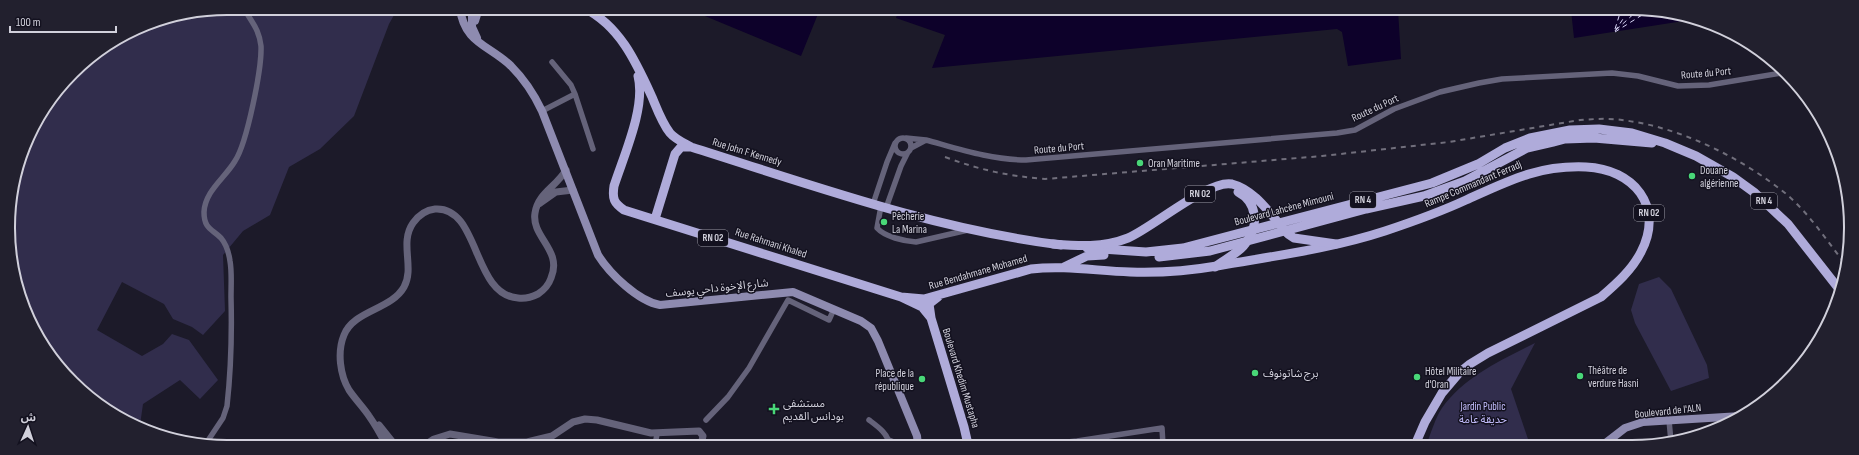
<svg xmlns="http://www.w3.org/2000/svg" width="1859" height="455" viewBox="0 0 1859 455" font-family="'Sofia Sans Condensed','Noto Sans Arabic',sans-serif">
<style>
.green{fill:#312d4c}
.water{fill:#0d012a}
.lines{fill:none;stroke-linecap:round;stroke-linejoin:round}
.ferry{stroke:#d9d6f6;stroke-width:1;stroke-dasharray:5 4;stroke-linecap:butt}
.minor{stroke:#65637a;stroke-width:5.5}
.tertiary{stroke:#65637a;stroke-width:7}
.secondary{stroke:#8e8bb0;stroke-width:8}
.primary{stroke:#afabda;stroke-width:9}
.rail{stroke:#716f7c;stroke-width:2;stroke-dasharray:5 5;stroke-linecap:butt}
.primary-bridge{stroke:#afabda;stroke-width:9}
.poi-dot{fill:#49d778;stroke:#13111f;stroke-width:1.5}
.labels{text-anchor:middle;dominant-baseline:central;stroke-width:3;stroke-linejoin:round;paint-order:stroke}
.shield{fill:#13111f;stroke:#9897a3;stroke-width:1}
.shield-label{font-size:10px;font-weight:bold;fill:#d1d0db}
.street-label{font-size:11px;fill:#d1d0db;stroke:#13111f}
.poi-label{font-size:11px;fill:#d1d0db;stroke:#13111f;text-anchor:start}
.park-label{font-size:11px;fill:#c4befd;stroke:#13111f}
.rim{fill:none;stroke:#d1d0db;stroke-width:2}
</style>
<rect width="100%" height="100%" fill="#1c1a29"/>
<path class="green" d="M228,8H398L389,24L354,116L320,149L289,167L270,215L243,231L223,255L225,311L203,335L192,327L173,319L164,304L122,282L97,330L142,356L163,344L172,334L189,340L218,380L200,399L180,380L143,404L140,425L118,417L54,361L20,298L8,213L31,131L83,63L144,25Z
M1659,277L1671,289L1707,365L1709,378L1671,391L1635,323L1631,310L1639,284Z
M1535,343L1511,389L1530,445H1426C1431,434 1435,418 1442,408C1464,377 1501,360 1535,343Z"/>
<path class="water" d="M688,9H820L801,56Z
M899,9L1398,10L1401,59L1348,66L1342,32L1337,29L932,68L945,35L896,18Z
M1571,10H1660L1690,20L1574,38Z"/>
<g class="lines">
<path class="ferry" d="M1615,29L1621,10
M1616,30L1638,10
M1615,31L1629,10
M1615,32L1650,10"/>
<path class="minor" d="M552,62L571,85L575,94L593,149
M542,111L575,94
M895 146a8 8 0 1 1 16 0a8 8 0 1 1-16 0Z
M906,138L926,140L911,148
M926,140C959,149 992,160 1026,160L1337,133L1355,130L1394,109L1440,92L1479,83L1502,79L1612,73L1638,76L1678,86L1709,85L1782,73
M873,204L887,162L895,143
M881,206L877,228C885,237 904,241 916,242L968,230
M886,208L901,166L908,152
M706,420L728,397L749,368L788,300L829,320L834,309
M869,420C877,426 889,434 889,445
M1669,420L1671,442
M889,440L901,445
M205,445L223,418L227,406C231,370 232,334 231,297C231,285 232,272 230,261C229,254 226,244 221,238C212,229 204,229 204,212C205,191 225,178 235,161C247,143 262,68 261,46C259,28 251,22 244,8
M546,445L552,436
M655,445L657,434
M1037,445L1077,441L1162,428L1163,445"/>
<path class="tertiary" d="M539,204L556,192L573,190
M379,425L395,445
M386,445C381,435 376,426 369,416C363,407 355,399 349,390C340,375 337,352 344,335C354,310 391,310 404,287C415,267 399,243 413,223C418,216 426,210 435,209C480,206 472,295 518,298C525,299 532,297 538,294C544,290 549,284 551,278C563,250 531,237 535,213C538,193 556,187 566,170
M425,445L434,439L450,434L498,442H527L552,436L573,422L585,419L597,420L651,433L699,431L703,436L701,445"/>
<path class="secondary" d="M460,8C464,43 489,45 511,66C524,79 534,94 542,111L598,255C610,274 638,301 660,305L793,292L861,321L871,328L878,341L917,436L918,445
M472,8V27L477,38
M475,21L479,8
M1603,445L1625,428L1643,422L1741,416"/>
<path class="primary" d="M584,8C620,26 636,62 652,97C657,109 662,123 670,133C675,139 684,143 691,147C812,185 933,229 1061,245
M638,76C646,107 624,155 614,186C612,199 614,203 624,210L901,297L922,307L931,318
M655,219L675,154L681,147H691
M1087,248L1146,252L1183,248L1432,183L1478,164L1505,148L1530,138L1570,130L1599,129L1632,133L1665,143L1696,156L1733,177L1755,193L1788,224L1839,289
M1159,257L1210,251L1366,209L1424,196L1465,181L1527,148L1553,142L1565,139L1594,138L1652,143
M1064,267L1087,256L1104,255
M901,297L924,299L1031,269C1064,265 1097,271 1130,272C1159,273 1188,271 1217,266C1273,256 1330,249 1385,231C1412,222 1440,212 1466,200C1508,181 1538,165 1586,167C1633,169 1665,206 1641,252C1632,270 1616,284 1601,297L1488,353L1470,364L1459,373L1442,393L1425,422L1415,445
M938,297L929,304L931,318L964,427L967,440L966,445"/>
<path class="rail" d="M945,157C980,170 1008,176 1045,179L1322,156L1449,142L1580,120C1594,119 1608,118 1622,120C1680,127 1740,157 1785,193C1809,213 1827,241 1846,265"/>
<path class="primary-bridge" d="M1053,244C1078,246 1103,248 1128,238C1152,228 1209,179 1232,184C1256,190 1272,217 1288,234L1294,238L1336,244
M1215,267C1225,259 1241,252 1247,241C1259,225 1257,202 1238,192"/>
</g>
<g class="poi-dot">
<circle cx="1140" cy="163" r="4"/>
<circle cx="1692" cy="176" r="4"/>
<circle cx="884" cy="222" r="4"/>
<circle cx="1255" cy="373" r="4"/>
<circle cx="1580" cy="376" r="4"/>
<circle cx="1417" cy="377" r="4"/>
<circle cx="922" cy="379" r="4"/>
<path d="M772 403h4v4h4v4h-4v4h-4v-4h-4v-4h4z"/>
</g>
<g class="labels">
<g class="shield">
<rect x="1185" y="186" width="30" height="16" rx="3"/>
<rect x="1350" y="192" width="26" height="16" rx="3"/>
<rect x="1751" y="193" width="26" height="16" rx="3"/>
<rect x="1634" y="205" width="30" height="16" rx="3"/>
<rect x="698" y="230" width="30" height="16" rx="3"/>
</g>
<g class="shield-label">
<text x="1200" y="194">RN 02</text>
<text x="1363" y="200">RN 4</text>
<text x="1764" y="201">RN 4</text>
<text x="1649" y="213">RN 02</text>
<text x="713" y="238">RN 02</text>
</g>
<g class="street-label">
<text transform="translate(1706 73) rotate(-5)">Route du Port</text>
<text transform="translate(1375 108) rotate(-25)">Route du Port</text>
<text transform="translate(1059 148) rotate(-5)">Route du Port</text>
<text transform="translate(747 152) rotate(17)">Rue John F Kennedy</text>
<text transform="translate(1473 184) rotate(-23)">Rampe Commandant Ferradj</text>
<text transform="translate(1284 209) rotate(-15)">Boulevard Lahcène Mimouni</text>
<text transform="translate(771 243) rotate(18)">Rue Rahmani Khaled</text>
<text transform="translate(978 272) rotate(-16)">Rue Bendahmane Mohamed</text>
<text transform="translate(717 288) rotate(-6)">شارع الإخوة داحي يوسف</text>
<text transform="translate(961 378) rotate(73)">Boulevard Khedim Mustapha</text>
<text transform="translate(1668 411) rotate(-6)">Boulevard de l'ALN</text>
</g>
<g class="poi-label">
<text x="1148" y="163">Oran Maritime</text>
<text x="1700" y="170">Douane<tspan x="1700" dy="13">algérienne</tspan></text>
<text x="892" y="216">Pêcherie<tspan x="892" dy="13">La Marina</tspan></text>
<text x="1588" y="370">Théâtre de<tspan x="1588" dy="13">verdure Hasni</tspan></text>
<text x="1425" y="371">Hôtel Militaire<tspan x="1425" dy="13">d'Oran</tspan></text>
<text x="914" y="373" text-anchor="end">Place de la<tspan x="914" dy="13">république</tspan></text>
<text x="1263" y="373">برج شاتونوف</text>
<text x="783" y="403">مستشفى<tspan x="783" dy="13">بودانس القديم</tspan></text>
</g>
<g class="park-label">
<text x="1483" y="406">Jardin Public<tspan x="1483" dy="13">حديقة عامة</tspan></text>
</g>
</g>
<path d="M0 0H1859V455H0ZM227 15H1632A212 212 0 0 1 1844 227V228A212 212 0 0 1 1632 440H227A212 212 0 0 1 15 228V227A212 212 0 0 1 227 15Z" fill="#22202e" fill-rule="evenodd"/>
<path class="rim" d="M227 15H1632A212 212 0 0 1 1844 227V228A212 212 0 0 1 1632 440H227A212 212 0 0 1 15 228V227A212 212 0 0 1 227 15Z"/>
<g transform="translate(28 427) rotate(3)" stroke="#13111f" stroke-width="3" paint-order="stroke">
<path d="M0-3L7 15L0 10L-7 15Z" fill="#d1d0db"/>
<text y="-6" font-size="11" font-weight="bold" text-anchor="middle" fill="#d1d0db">ش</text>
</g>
<path d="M10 26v6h106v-6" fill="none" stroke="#d1d0db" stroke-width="2"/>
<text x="16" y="26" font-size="12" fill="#d1d0db" stroke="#13111f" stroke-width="3" paint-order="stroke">100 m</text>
</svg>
